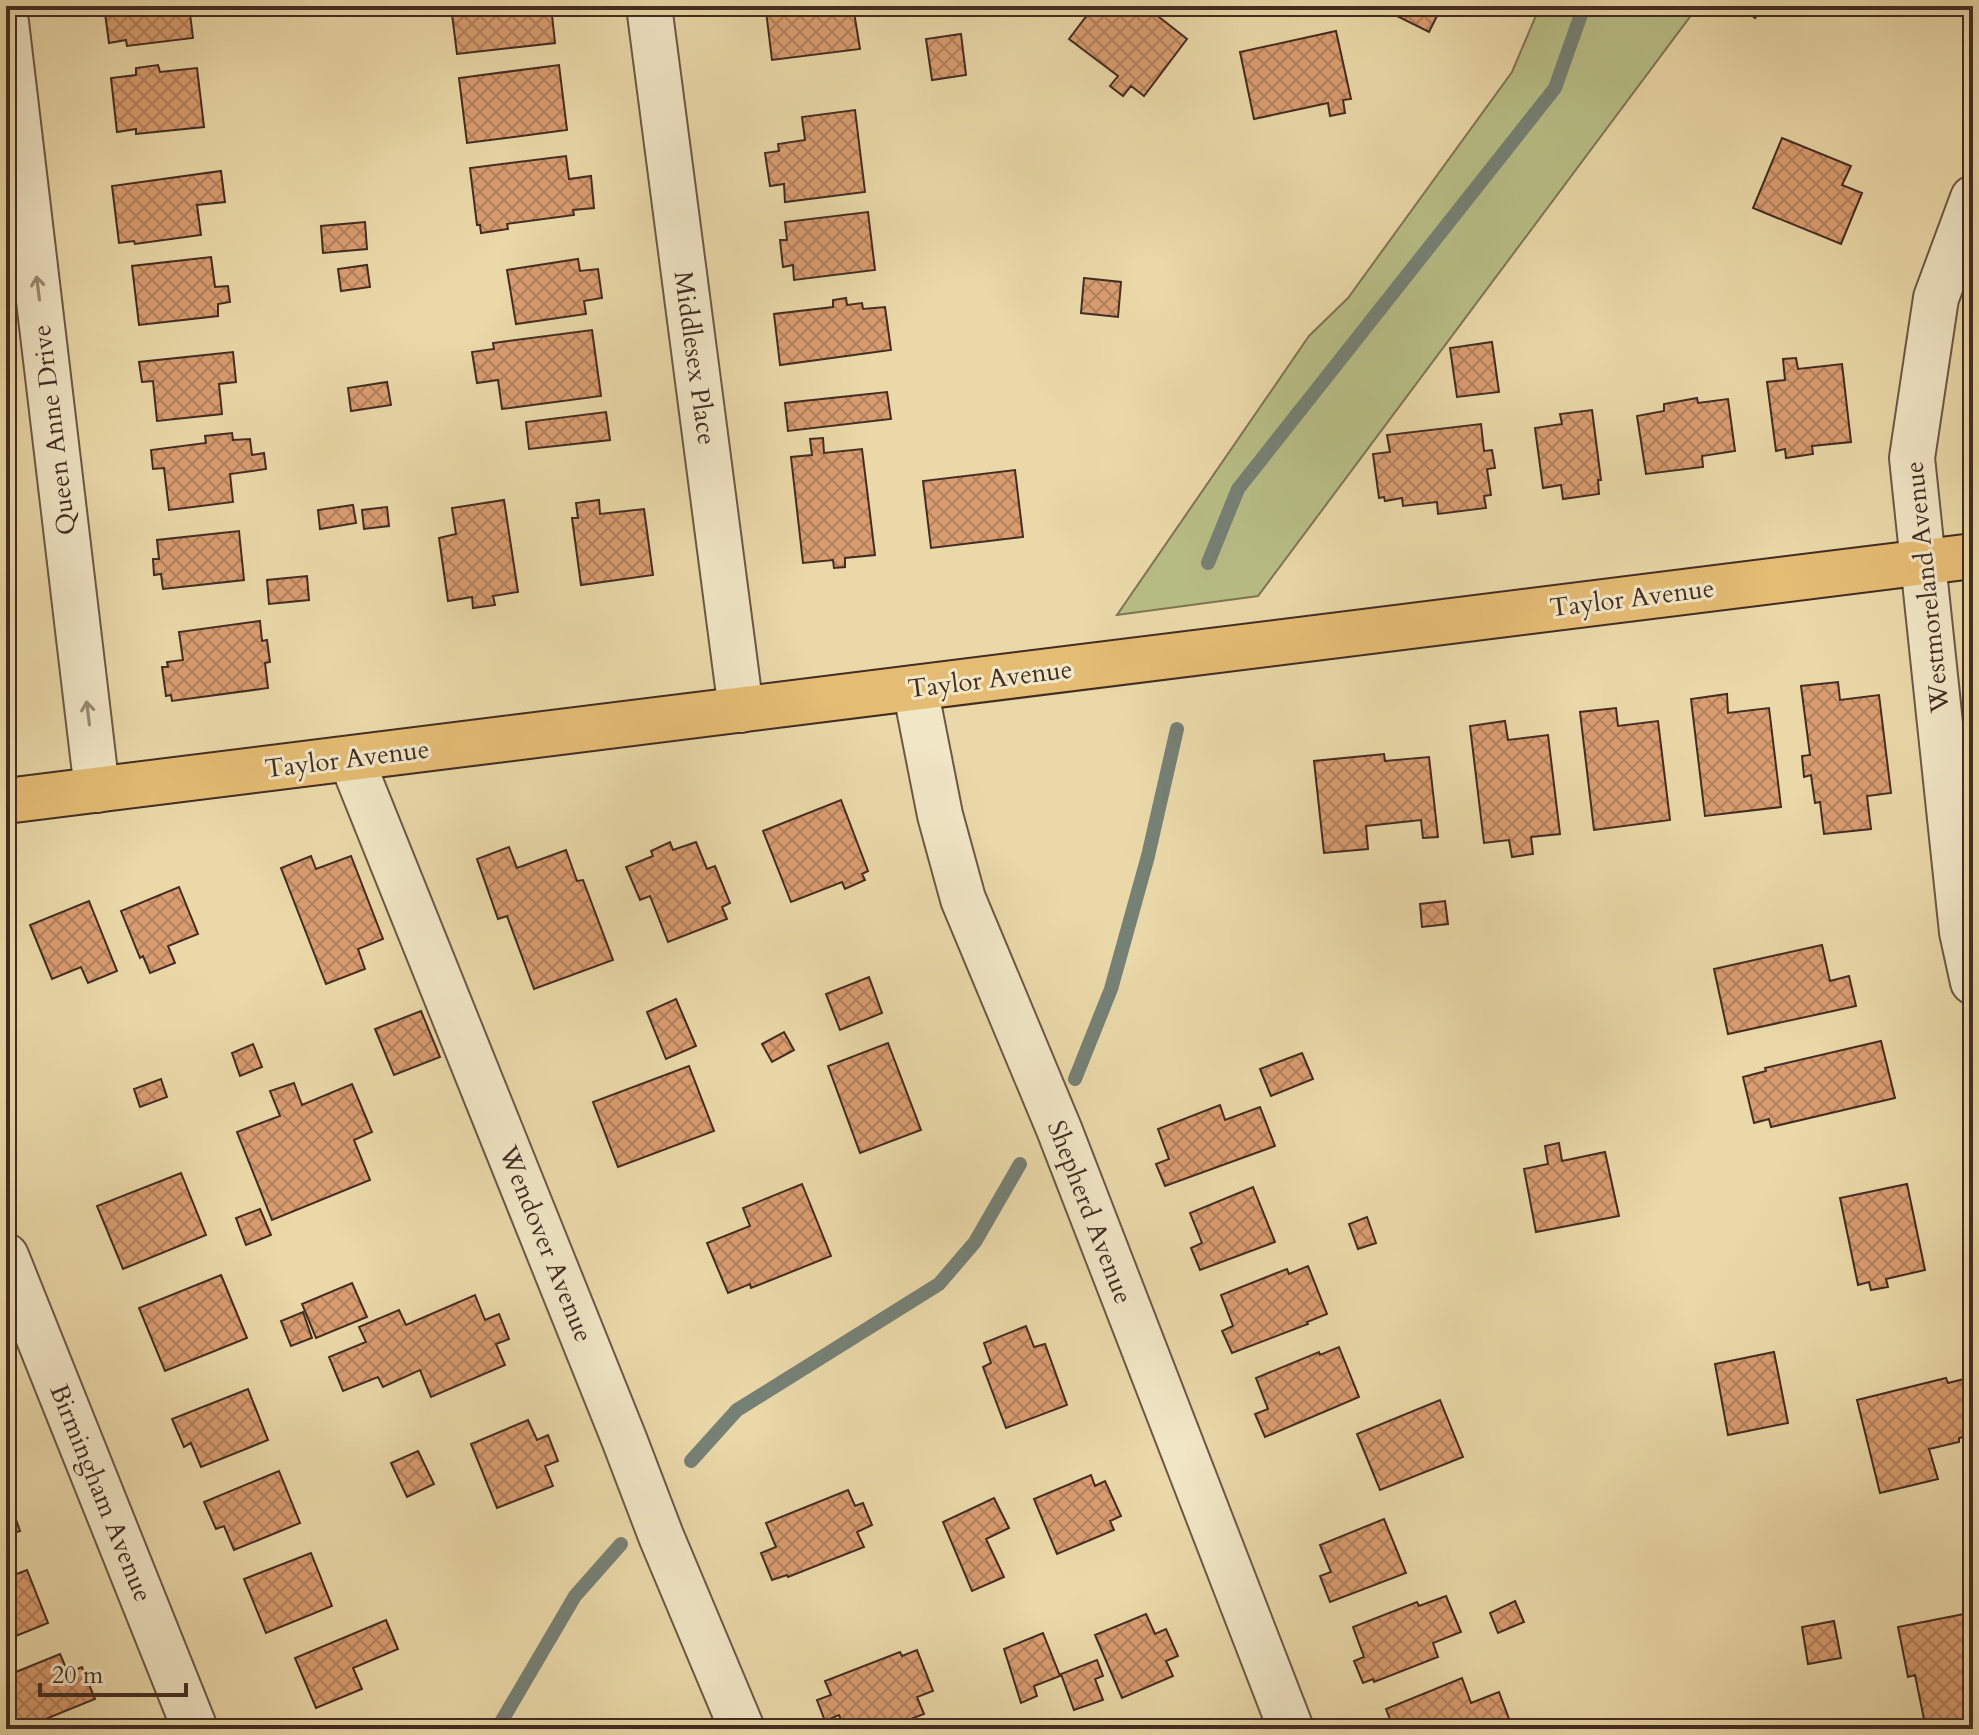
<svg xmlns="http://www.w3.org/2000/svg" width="1979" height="1735" viewBox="0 0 1979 1735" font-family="Cardo,serif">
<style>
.park{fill:#b8be86;stroke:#7e7554;stroke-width:2}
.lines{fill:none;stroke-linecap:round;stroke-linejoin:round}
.stream{stroke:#768176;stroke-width:14}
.building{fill:url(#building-cross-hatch);stroke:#432c23;stroke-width:2}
.minor-casing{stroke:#6d5744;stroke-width:48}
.major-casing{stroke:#432c23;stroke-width:48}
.minor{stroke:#f1e6c6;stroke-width:44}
.major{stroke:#e5bc74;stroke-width:44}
.oneway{stroke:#9a8974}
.labels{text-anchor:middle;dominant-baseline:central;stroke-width:6;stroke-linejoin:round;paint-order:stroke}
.street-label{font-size:26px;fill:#432c23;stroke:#f1e6c6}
</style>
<defs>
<pattern id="building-cross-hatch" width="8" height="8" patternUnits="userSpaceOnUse" patternTransform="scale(2)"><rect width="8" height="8" fill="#d99d70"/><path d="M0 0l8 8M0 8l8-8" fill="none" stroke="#b2805c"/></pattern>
</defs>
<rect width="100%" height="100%" fill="#ead8a8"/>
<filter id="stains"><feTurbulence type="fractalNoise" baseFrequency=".0025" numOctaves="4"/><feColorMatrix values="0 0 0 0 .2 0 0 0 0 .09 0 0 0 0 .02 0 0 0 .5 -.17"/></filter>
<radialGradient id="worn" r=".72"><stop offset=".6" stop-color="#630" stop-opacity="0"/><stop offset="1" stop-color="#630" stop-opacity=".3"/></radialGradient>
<path class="park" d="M1540,6H1698L1258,596L1117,615L1309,336L1348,298L1512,72Z"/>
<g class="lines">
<path class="stream" d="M1208,563L1238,489L1555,88L1584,6
M1075,1079L1111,989L1148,856L1177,729
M691,1461L737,1410L939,1284L975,1242L1020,1164
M497,1729L575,1596L621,1544"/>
</g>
<path class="building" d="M122,6H189L193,38L127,46L126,40L109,43L105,13L122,11Z
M451,6H551L555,43L457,54Z
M753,6H853L860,49L772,60L766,11L754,12Z
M1094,6H1145L1187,39L1144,96L1131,86L1123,96L1110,86L1118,76L1069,39Z
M1377,6H1442L1429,32Z
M1740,6H1764L1755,18Z
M1336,31L1351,99L1343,100L1345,113L1330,116L1328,103L1254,119L1240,52Z
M961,34L966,75L932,80L926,39Z
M158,65L160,72L197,68L204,127L136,134V129L117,132L111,78L136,75V68Z
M559,65L567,130L467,143L459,78Z
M855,110L865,192L785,202L784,184L770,186L765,153L779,151L778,144L805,140L802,117Z
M1782,138L1851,166L1842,185L1862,193L1841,244L1753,208Z
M566,156L569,179L591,176L594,208L573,210L574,215L507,224L508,229L481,233L480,225H477L470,168Z
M221,171L225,202L197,205L201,235L135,244L134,241L119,243L112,186Z
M868,212L875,270L794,280L793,265L783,267L780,240H787L785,222Z
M365,222L367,249L323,253L321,226Z
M211,257L215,287L228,286L230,302L218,304V316L139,325L132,266Z
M578,259L580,271L598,269L602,298L584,301L586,314L516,324L507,270Z
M367,265L370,287L341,291L338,269Z
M1084,278L1121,282L1118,317L1081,313Z
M846,298L847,305L862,303L863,309L885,307L891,350L780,365L774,314L833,307V300Z
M592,330L601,396L502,409L498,380L477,383L472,352L494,349L493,343Z
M1492,342L1499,392L1457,397L1450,348Z
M233,352L236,382L219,384L222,414L157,421L153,381L142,382L139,362Z
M1796,358L1798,369L1842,364L1851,442L1812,446L1813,454L1786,458L1785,449L1776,451L1767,382L1785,380L1783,359Z
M387,382L391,405L351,411L348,388Z
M887,392L891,419L788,431L785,403Z
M1697,398L1698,403L1728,399L1735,451L1702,456L1703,467L1646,474L1637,416L1664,411V404Z
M1592,410L1601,480H1598L1599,494L1563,499L1561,485L1543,488L1535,428L1562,424L1560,414Z
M606,412L610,440L529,449L526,422Z
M1481,424L1484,451L1492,450L1495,468L1487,469L1491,495L1484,496L1486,508L1438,514L1437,502L1403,506L1402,498L1385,501L1384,497L1379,498L1373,454L1390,452L1387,435Z
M232,433L233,440L250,439L252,455L264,453L266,469L230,474L233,502L169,510L164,468L153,469L151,450L206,443L205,436Z
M823,438L824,453L862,449L875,555L845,558V567L834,568L833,560L803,563L791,457L812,455L810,439Z
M1015,470L1023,537L931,548L923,481Z
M504,500L518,592L493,596L495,605L473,608L472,597L448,601L439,538L456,534L452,508Z
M599,500L600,514L644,509L653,575L581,585L572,518H578L576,503Z
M353,505L356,523L320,529L318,510Z
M387,507L389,526L364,529L362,510Z
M239,531L244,580L163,589L161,574L154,575L153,559H159L157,540Z
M307,576L309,600L269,604L267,580Z
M260,621L262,641L267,640L270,662L265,663L268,688L172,701L171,695L166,696L162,667H168L167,662L183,660L179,632Z
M1838,682L1840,700L1879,695L1891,793L1867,796L1871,829L1824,834L1820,802L1815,803L1811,775L1804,777L1802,756L1810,755L1801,686Z
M1727,694L1728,713L1769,708L1781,807L1705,816L1691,699Z
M1616,708L1618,726L1658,721L1670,820L1594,830L1580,712Z
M1505,721L1508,740L1548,735L1560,834L1531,837L1533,854L1512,857L1509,840L1484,843L1470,726Z
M1384,754L1385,761L1429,757L1438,837L1423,838L1421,820L1366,826L1368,849L1324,853L1314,761Z
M841,800L868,871L862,874L865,880L845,889L842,882L791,902L763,831Z
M670,842L673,850L696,842L707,869L715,866L730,903L722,907L727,919L668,942L650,896L640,900L626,867L653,856L651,851Z
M509,847L517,868L566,850L577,881L583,880L613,960L534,989L507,916L498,919L477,859Z
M311,856L316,869L351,856L383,939L358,949L365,969L326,984L281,868Z
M179,887L198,934L168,946L175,963L150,973L143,956L140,958L121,911Z
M89,901L117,971L88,983L81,967L52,979L30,925Z
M1445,901L1448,924L1422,927L1420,904Z
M1822,945L1830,981L1849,976L1856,1006L1728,1034L1714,969Z
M869,977L882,1013L840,1030L826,994Z
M676,999L696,1046L666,1059L647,1012Z
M421,1011L440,1057L394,1075L375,1029Z
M784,1032L794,1050L772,1062L762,1044Z
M1881,1041L1895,1098L1771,1127L1769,1119L1754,1123L1743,1077L1766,1071L1765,1068Z
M888,1043L921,1130L860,1153L828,1066Z
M253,1044L262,1067L240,1076L232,1053Z
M1302,1053L1313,1079L1271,1096L1260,1069Z
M689,1066L714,1131L618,1167L593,1102Z
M161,1079L167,1097L140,1107L134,1089Z
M294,1083L302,1105L352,1084L372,1132L354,1140L370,1180L272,1220L237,1132L280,1116L270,1091Z
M1220,1105L1225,1120L1260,1107L1275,1146L1165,1186L1156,1164L1169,1159L1158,1129Z
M1559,1143L1562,1161L1605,1152L1619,1216L1536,1232L1524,1169L1548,1164L1545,1146Z
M181,1173L206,1235L123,1269L97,1206Z
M802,1184L831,1256L751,1288L750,1284L728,1293L707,1243L750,1226L743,1208Z
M1907,1184L1925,1270L1886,1279L1888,1287L1871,1290L1869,1282L1858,1285L1840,1198Z
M1253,1187L1275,1242L1200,1270L1191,1248L1202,1243L1190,1213Z
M260,1209L271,1235L246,1245L236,1218Z
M1367,1217L1376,1243L1358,1249L1349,1224Z
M1308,1266L1327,1314L1307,1322L1308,1324L1232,1353L1222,1331L1233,1326L1221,1295L1287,1269L1289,1274Z
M221,1275L247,1338L165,1371L139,1308Z
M352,1283L367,1317L316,1338L302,1304Z
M475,1295L485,1320L499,1314L509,1339L496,1344L505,1365L431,1397L420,1370L383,1387L378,1377L343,1391L329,1357L366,1342L359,1327L399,1310L406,1325Z
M303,1312L312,1338L291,1346L281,1321Z
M1026,1326L1034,1347L1045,1344L1067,1405L1006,1428L983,1367L991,1363L984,1343Z
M1339,1347L1359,1397L1265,1437L1255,1414L1268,1409L1256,1378L1319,1352L1320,1355Z
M1774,1352L1788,1423L1728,1435L1715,1364Z
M1946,1378L1948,1383L1964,1379L1973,1421V1434L1959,1438V1442L1929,1449L1938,1479L1880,1493L1857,1400Z
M248,1389L268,1440L201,1467L191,1443L184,1447L172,1419Z
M1440,1400L1463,1457L1380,1490L1357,1434Z
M528,1420L537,1440L548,1435L558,1461L545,1466L553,1486L497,1508L471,1444Z
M418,1451L434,1484L407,1497L391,1463Z
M279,1471L300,1523L234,1550L224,1526L216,1529L204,1502Z
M1091,1475L1095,1486L1105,1481L1121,1516L1110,1521L1114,1530L1057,1554L1034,1499Z
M848,1490L855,1506L863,1503L872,1525L857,1532L864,1547L788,1577L787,1575L772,1580L761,1553L776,1547L766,1523Z
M994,1498L1009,1528L986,1539L1004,1577L972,1591L943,1522Z
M12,1508L20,1531L13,1533L16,1540L6,1543V1510Z
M1384,1519L1406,1573L1330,1602L1320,1576L1331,1572L1320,1545Z
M311,1553L332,1606L266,1633L244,1579Z
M27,1570L48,1623L6,1640V1578Z
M1446,1596L1461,1632L1433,1643L1438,1657L1374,1682L1373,1679L1363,1683L1354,1661L1364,1657L1353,1627L1417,1602L1419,1606Z
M1515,1601L1524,1622L1498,1633L1490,1613Z
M1146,1614L1155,1634L1166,1629L1178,1656L1166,1661L1173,1676L1122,1698L1095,1635Z
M1964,1614L1973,1663V1664L1965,1666L1973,1706V1727L1966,1729H1926L1915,1675L1908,1677L1898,1627Z
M386,1620L398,1649L353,1668L362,1689L316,1708L295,1658Z
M1834,1621L1841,1658L1808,1664L1802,1627Z
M1043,1633L1060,1676L1034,1686L1037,1696L1021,1703L1004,1649Z
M917,1650L933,1691L917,1697L924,1714L885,1729H845L839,1715L825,1721L817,1700L831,1695L825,1681L900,1652L902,1656Z
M60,1654L68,1673L82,1667L95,1699L21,1729H6V1676Z
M1097,1660L1103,1676L1095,1679L1103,1700L1074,1710L1061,1674Z
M1462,1678L1471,1703L1499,1692L1509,1719L1485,1729H1394L1386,1709Z
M648,1723L651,1729H632Z"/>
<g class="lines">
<defs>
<path id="minor" d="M649,6L741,710
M6,22L97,790
M1973,198L1936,298L1912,458L1962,932L1973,982
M915,688L940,815L963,899L1059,1129L1291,1729
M351,759L624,1439L661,1536L742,1729
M6,1256L195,1729"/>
<path id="major" d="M6,801L1973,556"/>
</defs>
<use href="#minor" class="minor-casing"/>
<use href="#major" class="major-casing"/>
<use href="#minor" class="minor"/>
<use href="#major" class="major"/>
</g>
<defs><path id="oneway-shaft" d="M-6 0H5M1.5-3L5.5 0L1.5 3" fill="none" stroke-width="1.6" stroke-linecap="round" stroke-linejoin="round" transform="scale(2)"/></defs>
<g class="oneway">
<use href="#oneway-shaft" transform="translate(38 288) rotate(-97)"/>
<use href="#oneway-shaft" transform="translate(88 713) rotate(-97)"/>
</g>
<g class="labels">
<g class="street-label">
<text transform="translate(695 358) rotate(82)">Middlesex Place</text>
<text transform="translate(54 430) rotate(-97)">Queen Anne Drive</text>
<text transform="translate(1927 587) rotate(-96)">Westmoreland Avenue</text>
<text transform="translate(1632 598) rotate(-7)">Taylor Avenue</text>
<text transform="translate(990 679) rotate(-7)">Taylor Avenue</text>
<text transform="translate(347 759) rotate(-7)">Taylor Avenue</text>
<text transform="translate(1090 1212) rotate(69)">Shepherd Avenue</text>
<text transform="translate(546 1244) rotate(68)">Wendover Avenue</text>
<text transform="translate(101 1493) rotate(68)">Birmingham Avenue</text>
</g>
</g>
<rect width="1979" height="1735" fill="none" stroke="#ead8a8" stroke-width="32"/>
<rect x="8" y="8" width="1963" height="1719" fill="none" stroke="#432c23" stroke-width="4"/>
<rect x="16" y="16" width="1947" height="1703" fill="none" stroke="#432c23" stroke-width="2"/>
<path d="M40 1683v12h146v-12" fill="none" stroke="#432c23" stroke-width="4"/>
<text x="52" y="1683" font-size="24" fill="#432c23" stroke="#f1e6c6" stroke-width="6" paint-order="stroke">20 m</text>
<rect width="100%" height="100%" filter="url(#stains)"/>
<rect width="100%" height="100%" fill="url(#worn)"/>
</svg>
